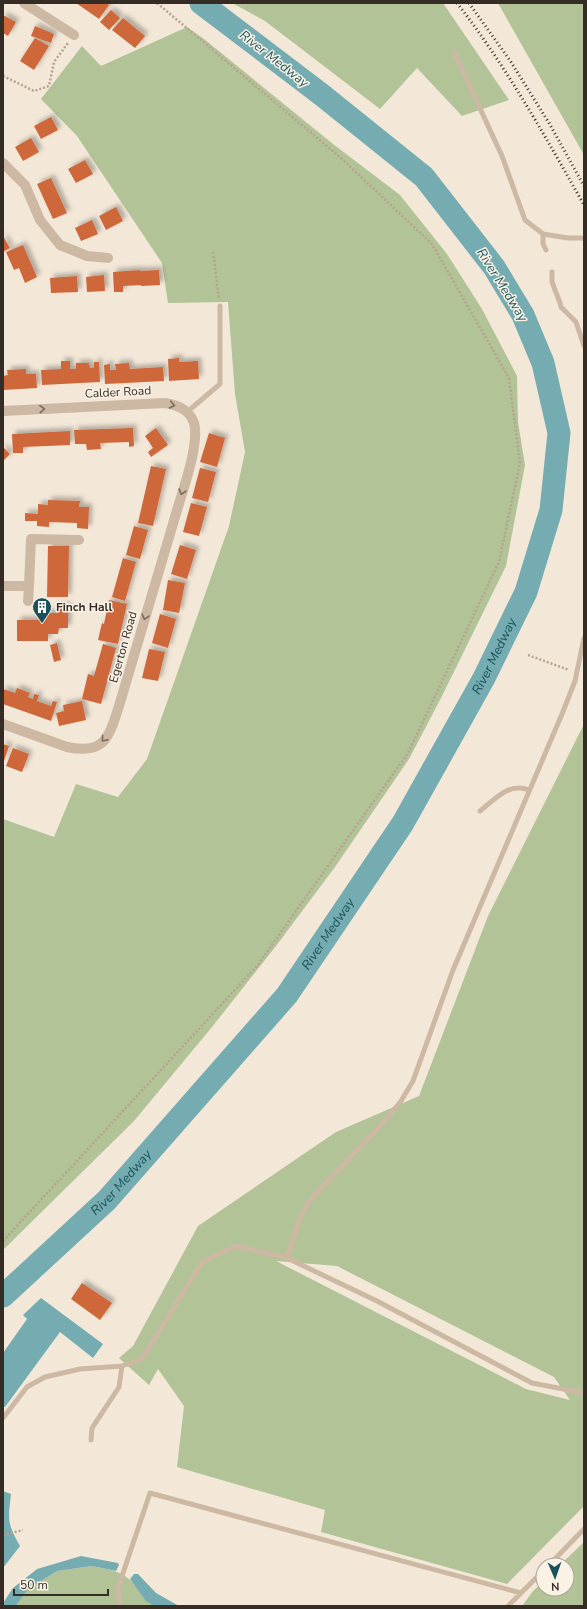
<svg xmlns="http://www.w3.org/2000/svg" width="587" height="1609" viewBox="0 0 587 1609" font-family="'Nunito Sans',sans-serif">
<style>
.green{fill:#b2c397;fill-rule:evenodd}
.water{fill:#75acb2}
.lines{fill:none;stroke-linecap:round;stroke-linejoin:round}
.river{stroke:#75acb2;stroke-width:23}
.building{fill:#ce673b;filter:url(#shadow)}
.path{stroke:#b7a28d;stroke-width:2.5;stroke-dasharray:2 2;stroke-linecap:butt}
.service{stroke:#ccb8a3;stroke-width:5}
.minor{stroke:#ccb8a3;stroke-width:10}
.rail{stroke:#362c26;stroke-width:3;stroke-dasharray:1 3;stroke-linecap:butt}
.oneway{stroke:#7a6b5e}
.labels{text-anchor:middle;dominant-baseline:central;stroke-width:3;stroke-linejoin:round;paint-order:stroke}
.street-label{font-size:12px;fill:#362c26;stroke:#faf2e5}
.poi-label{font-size:12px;font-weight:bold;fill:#362c26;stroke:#faf2e5;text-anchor:start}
.water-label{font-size:13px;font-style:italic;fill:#19525a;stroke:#faf2e5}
</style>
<defs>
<filter id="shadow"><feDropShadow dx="3.5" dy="-3.5" stdDeviation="2" flood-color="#0004"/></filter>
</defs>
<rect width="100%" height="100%" fill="#f3e8d8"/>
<path class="green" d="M232,3H443L509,100L462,116L417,68L380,109L265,21Z
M498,3H584V155Z
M187,27L204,39L333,144L400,195L447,254L482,309L517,376L518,422L525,465L506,566L442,696L409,759L335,867L276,946L212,1027L134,1121L3,1250V819L54,837L76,784L118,797L147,759L229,526L245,452L235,394L228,302L168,303L162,263L77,136L41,99L82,46L101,66Z
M584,724V1506L507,1584L321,1532L325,1510L177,1467L184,1406L158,1369L149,1385L119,1358L133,1346L198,1226L336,1132L419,1096L488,916ZM276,1261L337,1266L554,1377L570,1400L526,1389Z
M584,1542V1606H522L533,1591L543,1582V1589H567V1565H560Z
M92,1566C105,1569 120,1570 130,1580C139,1589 144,1599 154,1606H16L28,1589L57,1571Z"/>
<path class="water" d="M41,1298L103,1344L93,1358L60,1332L5,1407L3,1406V1353L27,1319L23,1315Z
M3,1491L11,1494C8,1520 7,1523 20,1546L3,1568Z
M81,1556L118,1563L119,1565L116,1571L92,1566L57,1571L28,1589L16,1606H3V1603L13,1588L37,1569Z
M134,1574H138L156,1593L179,1606H154L146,1601L130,1579Z"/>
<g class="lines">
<path class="river" id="s1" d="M3,1296L107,1200L287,995L403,823L484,678L526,592L551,510L559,433L543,363L523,315L494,267L424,177L322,95L201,3"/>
</g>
<path class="building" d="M76,3H107L109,5L99,19Z
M111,10L120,18L109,30L100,22Z
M3,15L16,22L8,36L3,33Z
M123,18L145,36L135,48L112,30Z
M35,26L54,34L51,43L31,36Z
M35,38L49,46L34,70L20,61Z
M51,117L58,130L41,139L34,126Z
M31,138L39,152L23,161L15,147Z
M85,160L93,174L76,183L68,169Z
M51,178L67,213L53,219L37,184Z
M116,207L123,221L106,230L99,216Z
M92,220L98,234L81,241L75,228Z
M3,236L10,248L3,252Z
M23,245L37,277L25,283L19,268L14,270L6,252Z
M140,270L141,285L123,286V292H114L113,272Z
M159,270L160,285L141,286L140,271Z
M104,275L105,291L87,292L86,277Z
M77,276L78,292L51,293L50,278Z
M179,358V362L198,361L199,379L169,381L168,359Z
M61,361H70V369H76V363H89L90,368H94V362H99L100,382L42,385L41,370L61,369Z
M129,363L130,369L163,367L164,381L105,384L104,365L110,364V370H116L115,364Z
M26,369V374H36L37,388L3,390V376L8,375L7,370Z
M133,428L134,446L129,447V442L100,443L101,449L87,450L86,444H75L74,430Z
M156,428L168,445L151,457L148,452L153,448L145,436Z
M70,431V445L23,447V453H13L12,434Z
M209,433L225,438L217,467L200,462Z
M3,447L10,454L3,461Z
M151,466L166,469L153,526L138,523Z
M200,468L216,472L208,502L192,498Z
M48,500L80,501L79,507H89L88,529L77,528V523L49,522V527L37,526V521H25V513L38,514V504L48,505Z
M191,503L207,507L199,536L183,532Z
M134,526L148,530L140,559L126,555Z
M180,545L196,550L187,579L171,574Z
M48,546H69L68,597H47Z
M123,558L136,562L125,601L112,597Z
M168,580L185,583L179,613L163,610Z
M109,600L127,604L118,644L98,640L102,623L104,624Z
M56,606H68V628H59L58,634H48V641H17V620H46V613H57Z
M160,614L176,619L168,648L152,643Z
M57,643L61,660L54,662L50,645Z
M103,644L116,648L101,704L82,699L88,674L94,676Z
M149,649L165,652L158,681L142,678Z
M17,688L30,693L28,697L33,699L34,694L39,695L37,701L51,706L53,701L57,702L51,721L3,704V689L15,693Z
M82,701L86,720L59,726L56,713L64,711L63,705Z
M3,744L9,746L3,764Z
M13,748L29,754L22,772L6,766Z
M82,1283L112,1303L100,1320L71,1299Z"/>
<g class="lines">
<path class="path" d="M3,76L34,91L49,86L54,62L68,43
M213,252L219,299
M528,655L569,670
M3,1241L257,966L408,753L499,562L520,463L509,378L432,244L341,158L157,3
M3,1535L23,1530"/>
<path class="service" d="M454,52L502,156L525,220L543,234V244L546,250
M543,234L568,238H584
M552,272V282L560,303L561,307L576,322L584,346
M187,412L220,384V306
M480,811C495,799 509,782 529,790
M287,1258L298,1223L307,1204L388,1117L401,1101L413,1081L453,970L562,714L575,681L584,638
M3,1418L27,1387L45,1377L80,1369L122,1366L142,1359L202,1262L236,1246L287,1258L377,1301L532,1383L584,1393
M91,1440L92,1428L119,1387L122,1366
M549,1565L584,1529
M120,1606L118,1588L150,1493L521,1593
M508,1606L543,1571"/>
<path class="minor" d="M24,3L74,35
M3,163L25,185L40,220L60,245L87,256L108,258
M3,411L165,403C180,405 193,412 195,428C197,453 182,492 175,517C156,580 138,643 119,706C109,737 105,755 67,747L3,724
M3,586H29L28,601
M29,586L31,539L79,540"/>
<path class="rail" d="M457,3C506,66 545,136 584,205
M469,3L511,62L549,123L584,186"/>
</g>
<defs><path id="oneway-chevron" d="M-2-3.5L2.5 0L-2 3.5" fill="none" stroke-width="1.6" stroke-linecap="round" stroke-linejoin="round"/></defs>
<g class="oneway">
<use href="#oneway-chevron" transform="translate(172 405) rotate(12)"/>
<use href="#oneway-chevron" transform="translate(42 409) rotate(-3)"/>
<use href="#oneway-chevron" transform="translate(182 492) rotate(106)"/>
<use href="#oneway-chevron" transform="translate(145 617) rotate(106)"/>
<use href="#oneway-chevron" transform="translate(104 739) rotate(130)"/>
</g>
<defs>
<symbol id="building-pin" viewBox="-11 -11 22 30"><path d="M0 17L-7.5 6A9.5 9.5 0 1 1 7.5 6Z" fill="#19525a" stroke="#faf2e5"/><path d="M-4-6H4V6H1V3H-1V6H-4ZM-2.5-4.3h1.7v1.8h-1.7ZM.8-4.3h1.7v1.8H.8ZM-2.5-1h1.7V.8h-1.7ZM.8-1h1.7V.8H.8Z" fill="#fff"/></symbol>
</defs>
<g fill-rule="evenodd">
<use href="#building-pin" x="31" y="596" width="22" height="30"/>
</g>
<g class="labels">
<g class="street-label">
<text transform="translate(118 392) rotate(-3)">Calder Road</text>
<text transform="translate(123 647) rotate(-74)">Egerton Road</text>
</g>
<g class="poi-label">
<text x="56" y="607">Finch Hall</text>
</g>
<g class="water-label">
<text transform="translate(274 59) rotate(38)">River Medway</text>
<text transform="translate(502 285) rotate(58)">River Medway</text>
<text stroke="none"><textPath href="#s1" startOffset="812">River Medway</textPath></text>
<text stroke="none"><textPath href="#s1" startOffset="488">River Medway</textPath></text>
<text stroke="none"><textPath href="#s1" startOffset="164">River Medway</textPath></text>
</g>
</g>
<rect width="587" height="1609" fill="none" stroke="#362c26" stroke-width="8"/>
<g transform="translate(555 1577) rotate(178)"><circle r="19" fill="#faf2e5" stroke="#aca399"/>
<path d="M0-3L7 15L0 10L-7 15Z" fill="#19525a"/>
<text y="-6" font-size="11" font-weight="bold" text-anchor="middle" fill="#362c26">N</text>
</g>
<path d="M14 1589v6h94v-6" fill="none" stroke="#362c26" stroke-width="2"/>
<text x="20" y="1589" font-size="12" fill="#362c26" stroke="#faf2e5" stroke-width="3" paint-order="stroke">50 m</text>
</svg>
